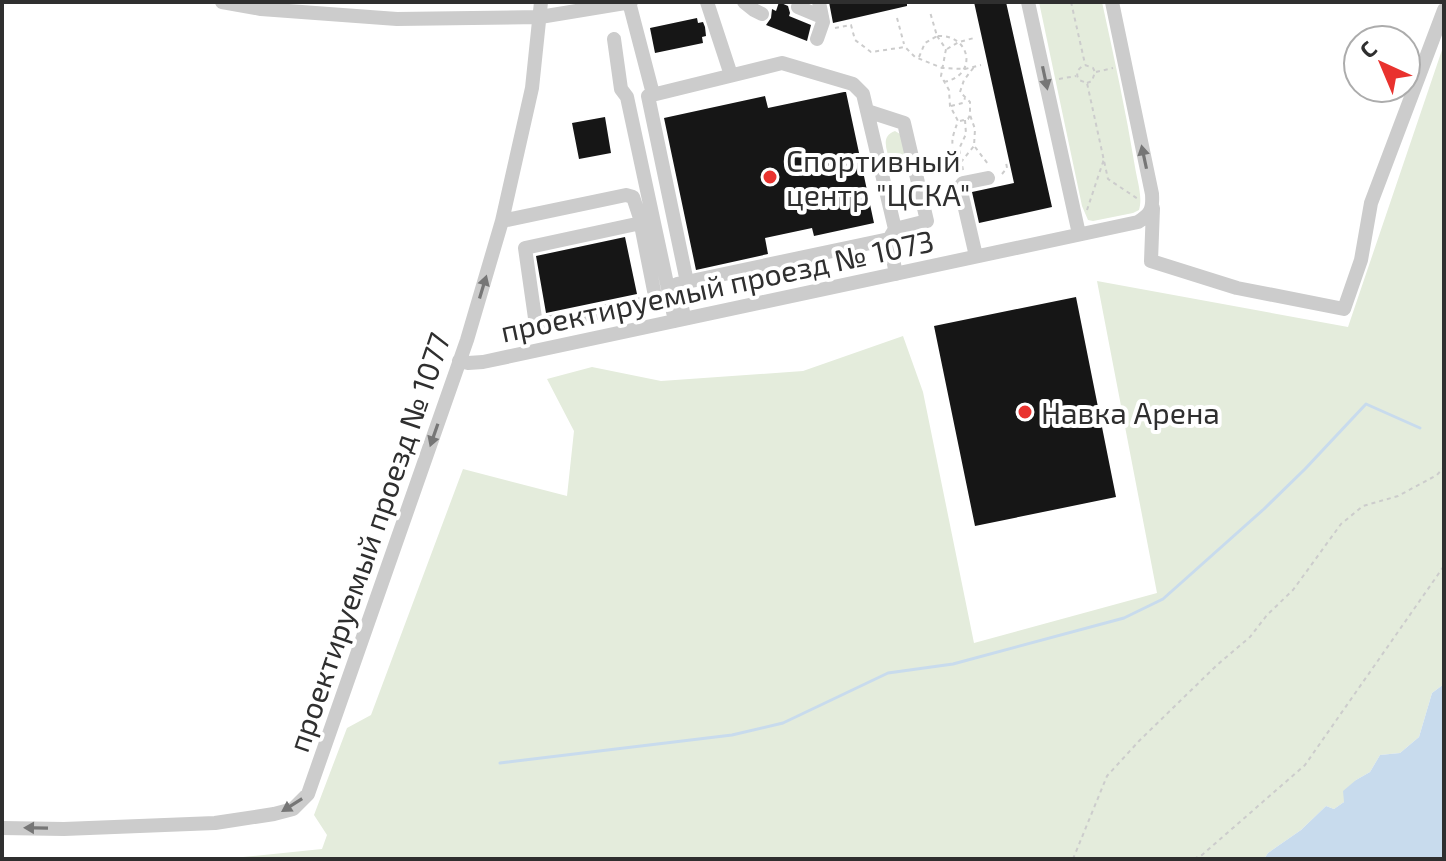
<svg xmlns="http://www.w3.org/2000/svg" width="1446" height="861" viewBox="0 0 1446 861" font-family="'Exo 2',sans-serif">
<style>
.green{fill:#e4ecdc}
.water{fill:#c8dbed}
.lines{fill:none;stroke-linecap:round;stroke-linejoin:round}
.stream{stroke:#c8dbed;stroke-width:3}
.building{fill:#161616}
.path{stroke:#ccc;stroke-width:2;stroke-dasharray:4 4;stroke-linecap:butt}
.minor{stroke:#ccc;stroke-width:14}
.oneway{fill:#767676}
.poi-dot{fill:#e9322e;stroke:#fff;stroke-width:3}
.labels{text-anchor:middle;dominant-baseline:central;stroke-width:8;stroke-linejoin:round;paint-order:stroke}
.poi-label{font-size:30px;fill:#2f2f2f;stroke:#fff;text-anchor:start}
.street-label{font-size:30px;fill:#2f2f2f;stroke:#fff}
</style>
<rect width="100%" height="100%" fill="#fff"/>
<path class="green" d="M1039,2H1102C1114,57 1126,112 1135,167C1137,180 1143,197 1139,210L1133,213L1093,221L1088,220L1082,206Z
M1444,44V684L1432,693L1419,737L1400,753L1380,755L1370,772L1356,780L1344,802L1334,809L1326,806L1301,830L1268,853L1264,859H131L243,857L322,849L327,835L314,815L347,728L371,715L463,469L567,496L574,431L547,379L592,367L661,381L803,371L903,336L923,392L974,643L1157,593L1097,281L1348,327Z
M895,131L900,134L907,159L890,162C887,150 880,136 895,131Z"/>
<path class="water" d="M1444,684V859H1264L1268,853L1301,830L1326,806L1334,809L1344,802L1343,791L1356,780L1370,772L1380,755L1400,753L1419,737L1432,693Z"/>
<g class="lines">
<path class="stream" d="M500,763L732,735L783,723L888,673L953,664L1124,618L1163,599L1264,509L1305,469L1366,404L1420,428"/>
</g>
<path class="building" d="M779,2L788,6L790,13L789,16L811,25L807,41L766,25L771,18L772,9L776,11Z
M829,2H907V6L833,23Z
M974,2H1006L1052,207L979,223L972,192L1014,183Z
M697,18L698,23L703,22L705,27L706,36L702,37L703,43L655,53L650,28Z
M844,92H846L874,223L814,236L812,228L765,238L768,254L696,270L664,118L765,96L768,108Z
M605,117L611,153L579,159L572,123Z
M625,237L637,294L546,313L536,256Z
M1076,297L1116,497L975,526L934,326Z"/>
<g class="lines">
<path class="path" d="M1071,2L1085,64
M897,18L904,44
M835,28L851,25L855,40L871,52L905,47L915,57L942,68L965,69L981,65
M937,36L946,49L941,76L949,90L950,106L958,121C951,141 949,144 961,162L974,146L975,129L970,115V102L960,92L964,80L974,67
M938,36C970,34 979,75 944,82
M947,49L959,42L974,38
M919,57L925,43L937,36L930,12
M1096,72L1113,68
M1059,79L1076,76
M1087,83L1092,81L1095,72L1093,68L1085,65C1078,68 1075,73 1079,80L1087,83L1108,179L1138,199
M951,106L963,103L965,98
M960,121L968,119L970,115
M975,147L988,164
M963,170L959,149L966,134L965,120
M1002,174L1007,168L1006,162
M1087,210L1104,159
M1073,859L1107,776L1139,741L1217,665L1250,637L1267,615L1293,590L1341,524L1363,506L1398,496L1437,475L1444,467
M1194,859L1202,855L1305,765L1444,566"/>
<path class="minor" d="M222,2L261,9L397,19L540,17L631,2
M629,2L653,94
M707,2L731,75
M744,2L754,10L762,14
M1028,2L1079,234
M798,7L822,17
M614,39L621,89L627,97L675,321
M817,39L823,22L819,2
M867,111L904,123L927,221L895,229
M1153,208L1151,261L1237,288L1344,309L1361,260L1371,203L1444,10
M502,221L626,195L633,197L639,215L656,301L536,325L525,248L641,223
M976,256L960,187L963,183L988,178
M687,282L648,96L782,63L853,84L863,94L895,229L889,239
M683,312L677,284L889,239L896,274
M459,361L468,363L483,362L1138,222C1151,214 1153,209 1152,194L1112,2
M2,828L64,829L215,823L274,814L293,809L308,794L467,340L502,221L532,88L541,2"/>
</g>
<defs><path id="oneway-solid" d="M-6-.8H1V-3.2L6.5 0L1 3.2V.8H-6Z" transform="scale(2)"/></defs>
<g class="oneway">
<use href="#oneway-solid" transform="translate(1045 78) rotate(78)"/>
<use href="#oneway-solid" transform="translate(1144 157) rotate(-102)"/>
<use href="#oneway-solid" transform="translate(483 287) rotate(-73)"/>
<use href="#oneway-solid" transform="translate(434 435) rotate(109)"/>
<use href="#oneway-solid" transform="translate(292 805) rotate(148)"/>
<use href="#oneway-solid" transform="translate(36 828) rotate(-179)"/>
</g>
<g class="poi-dot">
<circle cx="770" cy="177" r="8"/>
<circle cx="1025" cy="412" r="8"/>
</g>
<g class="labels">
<g class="poi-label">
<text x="786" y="160">Спортивный<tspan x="786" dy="34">центр "ЦСКА"</tspan></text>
<text x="1041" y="412">Навка Арена</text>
</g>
<g class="street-label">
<text transform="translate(717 285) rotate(-12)">проектируемый проезд № 1073</text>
<text transform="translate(368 542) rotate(-71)">проектируемый проезд № 1077</text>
</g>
</g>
<rect width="1446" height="861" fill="none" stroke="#2f2f2f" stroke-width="8"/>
<g transform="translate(1382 64) rotate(316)"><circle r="38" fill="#ffffff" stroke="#acacac" stroke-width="2"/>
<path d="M0-6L14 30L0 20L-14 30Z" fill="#e9322e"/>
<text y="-12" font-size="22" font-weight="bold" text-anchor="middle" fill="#2f2f2f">С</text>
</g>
</svg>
